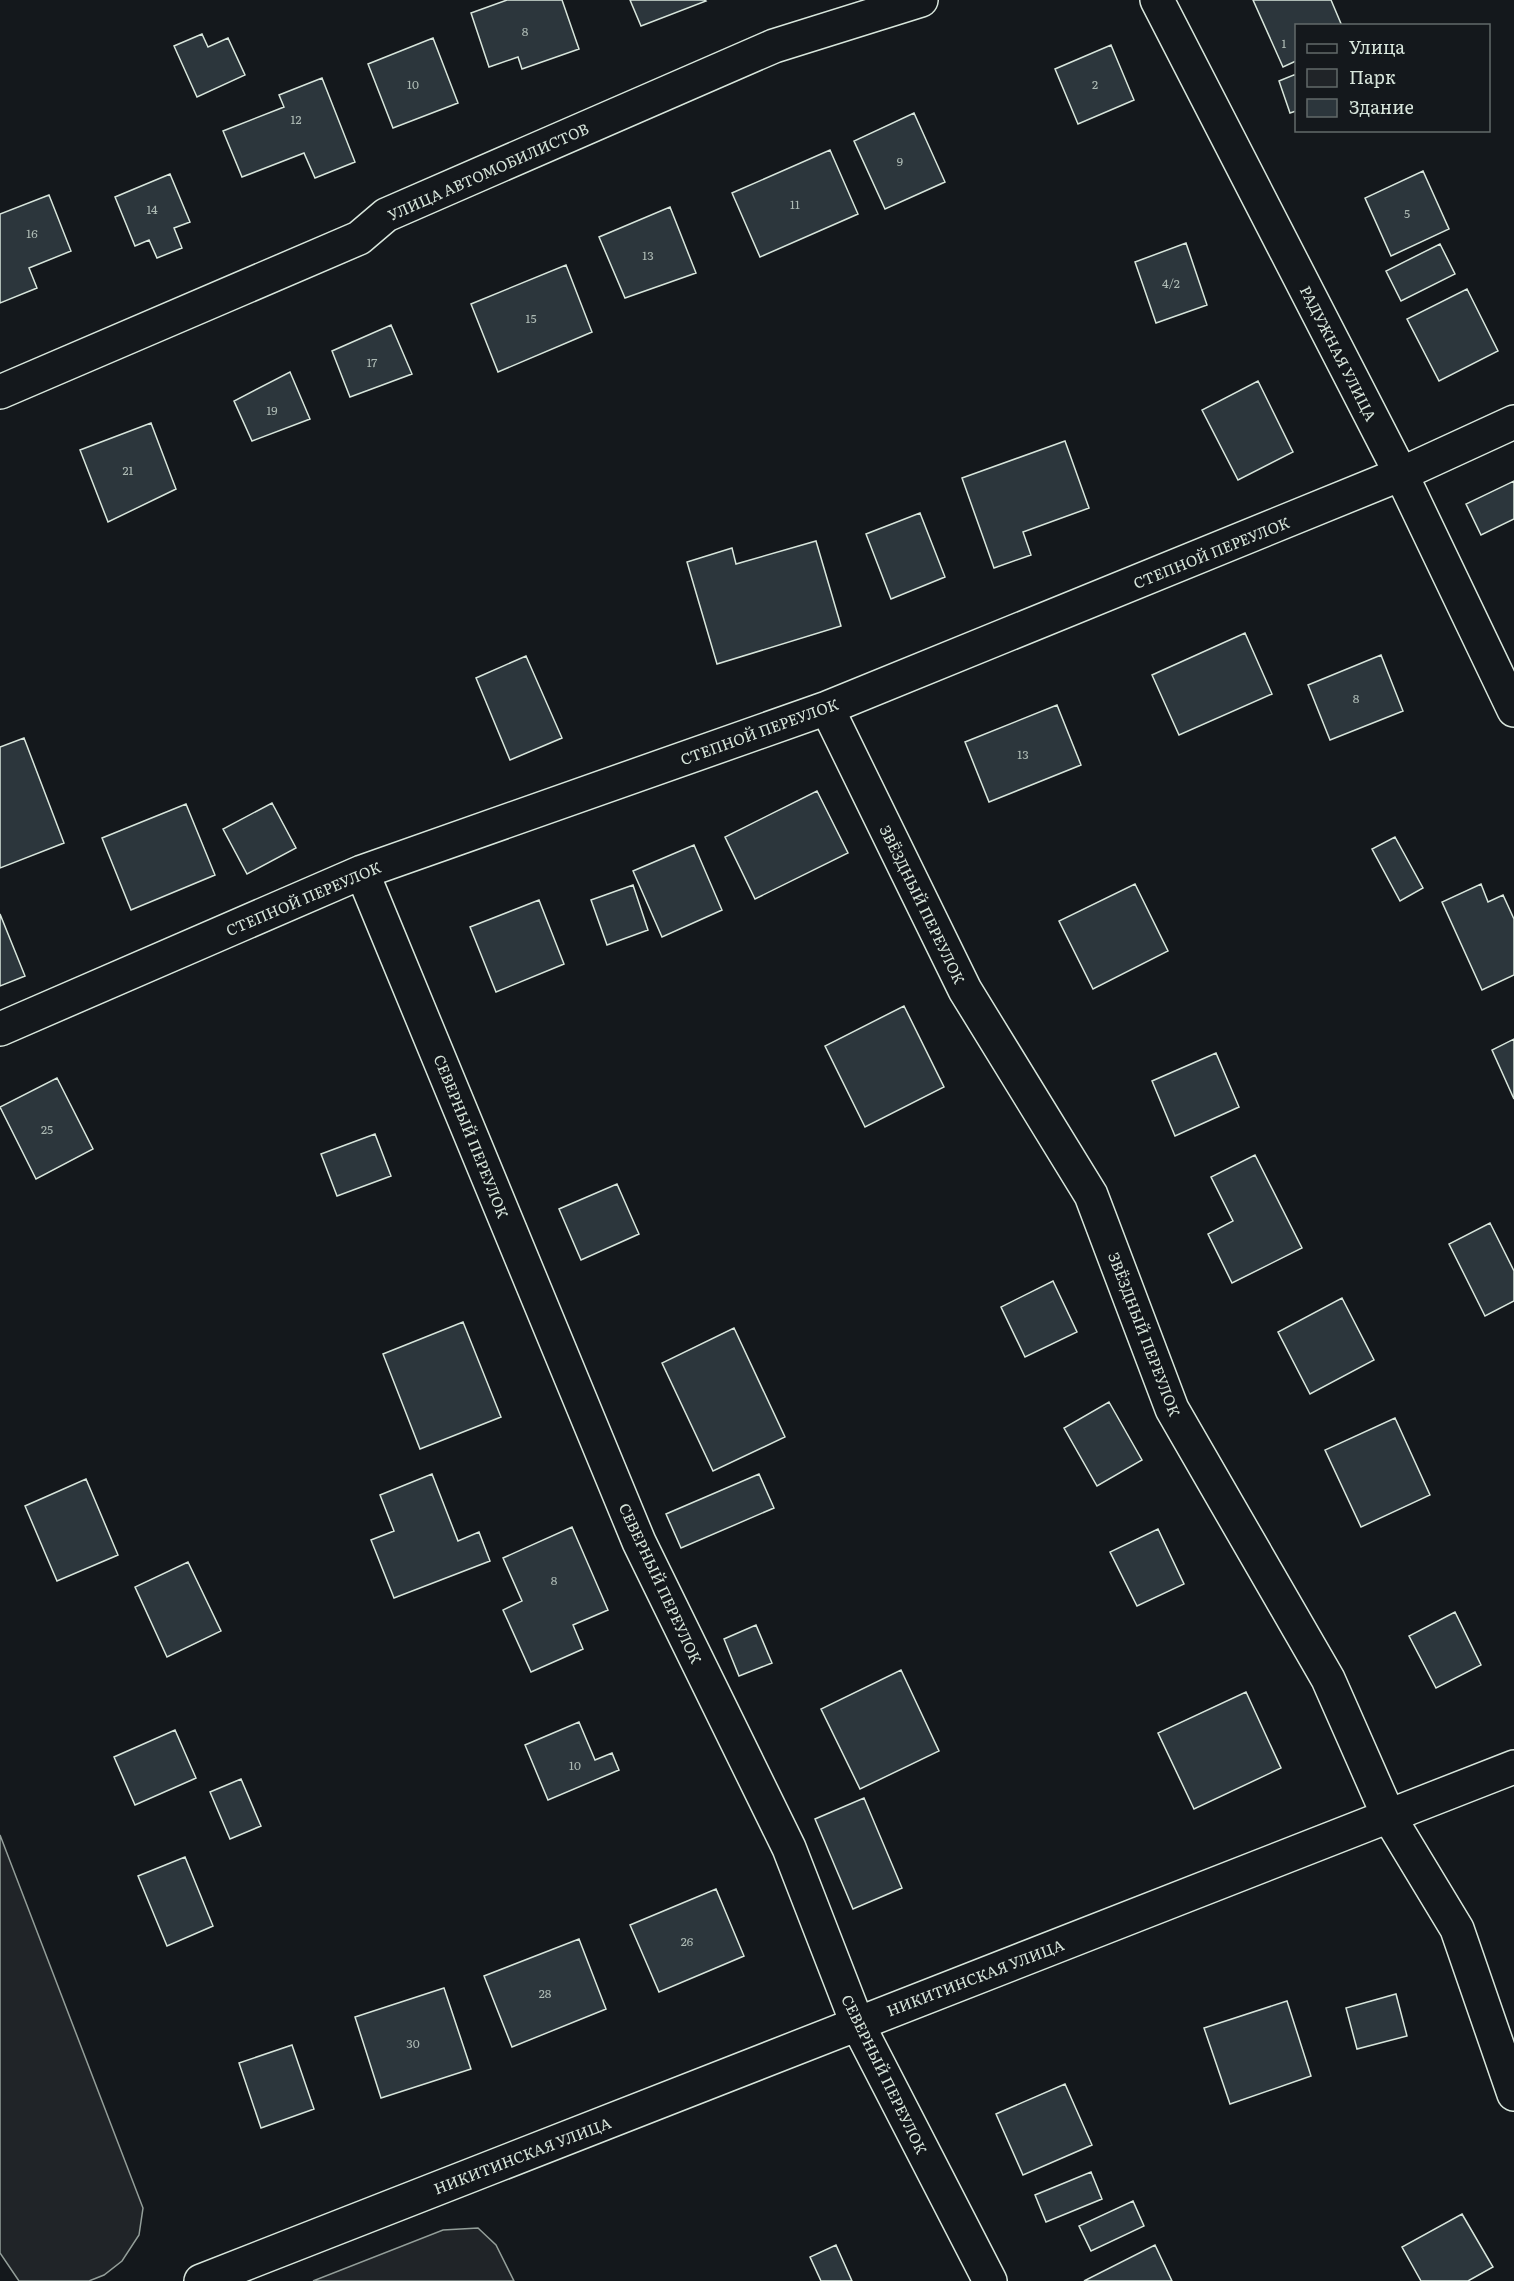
<svg xmlns="http://www.w3.org/2000/svg" width="1514" height="2281" viewBox="0 0 1514 2281" font-family="Literata,serif">
<style>
.green{fill:#202428;stroke:#939e99;stroke-width:1.5}
.building{fill:#2c363c;stroke:#d8e6dc;stroke-width:1.5}
.lines{fill:none;stroke-linecap:round;stroke-linejoin:round}
.street-casing{stroke:#d8e6dc;stroke-width:36}
.street{stroke:#14181c;stroke-width:33}
.labels{text-anchor:middle;dominant-baseline:central;stroke-width:4.5;stroke-linejoin:round;paint-order:stroke}
.number-label{font-size:12px;fill:#adbab4}
.street-label{font-size:15px;fill:#d8e6dc;stroke:#14181c}
</style>
<rect width="100%" height="100%" fill="#14181c"/>
<path class="green" d="M0,1835L143,2208L139,2235L122,2261L104,2275L89,2281H19L0,2253Z
M478,2228L496,2245L514,2281H313L443,2230Z"/>
<path class="building" d="M507,0H562L579,49L522,69L518,57L489,67L471,13Z
M630,0H705L706,1L641,26Z
M1253,0H1331L1342,26H1296V61L1283,67Z
M202,34L208,47L228,38L245,75L197,97L174,46Z
M433,38L458,103L393,128L368,64Z
M1111,45L1134,100L1078,124L1055,69Z
M1296,74V111L1290,113L1279,81Z
M322,78L355,162L315,178L304,153L242,177L223,131L284,107L279,95Z
M914,113L945,182L885,209L854,141Z
M830,150L858,214L760,257L732,193Z
M1423,171L1449,229L1391,256L1365,198Z
M170,174L190,222L174,228L182,248L157,258L149,240L135,246L115,197Z
M49,195L71,251L29,268L37,288L0,303V214Z
M670,207L696,273L625,298L599,237Z
M1186,243L1207,305L1156,323L1135,262Z
M1440,244L1455,274L1401,301L1386,271Z
M566,265L592,332L498,372L471,304Z
M1467,289L1498,351L1439,381L1407,319Z
M391,325L412,374L350,397L332,351Z
M290,372L310,419L252,441L234,401Z
M1258,381L1293,452L1238,480L1202,410Z
M151,423L176,489L108,522L80,450Z
M1065,441L1089,508L1023,532L1031,555L994,568L962,478Z
M1514,481V519L1481,535L1466,504Z
M920,513L945,577L891,599L866,534Z
M816,541L841,626L717,664L687,562L732,548L736,564Z
M1245,633L1272,694L1179,735L1152,675Z
M1381,655L1403,711L1330,740L1308,685Z
M526,656L562,738L510,760L476,678Z
M1057,705L1081,765L989,802L965,742Z
M24,738L64,843L0,868V747Z
M817,791L848,853L755,899L725,837Z
M272,803L296,848L247,874L223,829Z
M186,804L215,875L131,910L102,838Z
M1395,837L1423,888L1400,901L1372,849Z
M694,845L722,910L662,937L633,871Z
M1135,884L1168,951L1093,989L1059,921Z
M1481,884L1488,902L1503,895L1514,919V975L1482,990L1442,902Z
M633,885L648,930L607,945L591,900Z
M539,900L564,964L496,992L470,927Z
M0,914L25,976L0,986Z
M904,1006L944,1087L865,1127L825,1046Z
M1514,1039V1099L1492,1050Z
M1216,1053L1239,1107L1175,1136L1152,1081Z
M57,1078L93,1149L36,1179L0,1107Z
M375,1134L391,1176L337,1196L321,1154Z
M1255,1155L1302,1248L1232,1283L1208,1234L1233,1221L1211,1177Z
M617,1184L639,1234L581,1260L559,1209Z
M1490,1223L1514,1271V1301L1485,1316L1449,1244Z
M1053,1281L1077,1332L1025,1357L1001,1307Z
M1342,1298L1374,1360L1310,1394L1278,1332Z
M463,1322L501,1417L420,1449L383,1354Z
M734,1328L785,1437L713,1471L662,1363Z
M1109,1402L1142,1460L1097,1486L1064,1428Z
M1395,1418L1430,1495L1361,1527L1325,1450Z
M432,1474L458,1541L479,1532L490,1561L394,1598L371,1540L394,1531L380,1495Z
M759,1474L774,1508L681,1548L666,1514Z
M86,1479L118,1555L57,1581L25,1506Z
M572,1527L608,1610L573,1625L583,1649L531,1672L503,1610L522,1601L503,1558Z
M1158,1529L1184,1584L1137,1606L1110,1552Z
M188,1562L221,1631L167,1657L135,1587Z
M1455,1612L1481,1665L1436,1688L1409,1636Z
M756,1625L772,1663L739,1676L724,1639Z
M901,1670L939,1751L860,1789L821,1709Z
M1246,1692L1281,1768L1194,1809L1158,1733Z
M579,1722L595,1760L612,1753L619,1770L548,1800L525,1745Z
M175,1730L196,1778L135,1805L114,1757Z
M241,1779L261,1826L230,1839L210,1792Z
M864,1798L902,1888L853,1909L815,1819Z
M185,1857L213,1926L167,1946L138,1876Z
M716,1889L744,1956L659,1992L630,1925Z
M579,1939L606,2009L512,2047L484,1976Z
M444,1988L471,2069L381,2098L355,2017Z
M1396,1994L1407,2036L1357,2049L1346,2008Z
M1287,2001L1311,2076L1230,2104L1204,2028Z
M292,2045L314,2109L261,2128L239,2063Z
M1065,2084L1092,2145L1023,2175L996,2114Z
M1091,2172L1102,2199L1046,2222L1035,2195Z
M1133,2201L1144,2226L1091,2251L1079,2226Z
M1462,2214L1493,2267L1468,2281H1421L1402,2247Z
M836,2245L852,2281H821L810,2257Z
M1155,2245L1172,2281H1084Z"/>
<g class="lines">
<defs>
<path id="street" d="M1157,0L1401,474L1514,710
M0,392L359,238L386,215L774,46L921,0
M827,708L965,990L1091,1195L1172,1409L1328,1679L1388,1815L1457,1929L1514,2094
M362,872L639,1542L789,1848L857,2023L990,2281
M0,1029L362,872L827,708L1401,474L1514,422
M201,2281L1514,1767"/>
</defs>
<use href="#street" class="street-casing"/>
<use href="#street" class="street"/>
</g>
<g class="labels">
<g class="number-label">
<text x="525" y="31">8</text>
<text x="1284" y="43">1</text>
<text x="413" y="84">10</text>
<text x="1095" y="84">2</text>
<text x="296" y="119">12</text>
<text x="900" y="161">9</text>
<text x="795" y="204">11</text>
<text x="152" y="209">14</text>
<text x="1407" y="213">5</text>
<text x="32" y="233">16</text>
<text x="648" y="255">13</text>
<text x="1171" y="283">4/2</text>
<text x="531" y="318">15</text>
<text x="372" y="362">17</text>
<text x="272" y="410">19</text>
<text x="128" y="470">21</text>
<text x="1356" y="698">8</text>
<text x="1023" y="754">13</text>
<text x="47" y="1129">25</text>
<text x="554" y="1580">8</text>
<text x="575" y="1765">10</text>
<text x="687" y="1941">26</text>
<text x="545" y="1993">28</text>
<text x="413" y="2043">30</text>
</g>
<g class="street-label">
<text transform="translate(488 171) rotate(-24)">УЛИЦА АВТОМОБИЛИСТОВ</text>
<text transform="translate(1339 353) rotate(63)">РАДУЖНАЯ УЛИЦА</text>
<text transform="translate(1211 552) rotate(-22)">СТЕПНОЙ ПЕРЕУЛОК</text>
<text transform="translate(759 731) rotate(-20)">СТЕПНОЙ ПЕРЕУЛОК</text>
<text transform="translate(303 898) rotate(-23)">СТЕПНОЙ ПЕРЕУЛОК</text>
<text transform="translate(923 904) rotate(64)">ЗВЁЗДНЫЙ ПЕРЕУЛОК</text>
<text transform="translate(472 1136) rotate(68)">СЕВЕРНЫЙ ПЕРЕУЛОК</text>
<text transform="translate(1145 1334) rotate(69)">ЗВЁЗДНЫЙ ПЕРЕУЛОК</text>
<text transform="translate(661 1583) rotate(65)">СЕВЕРНЫЙ ПЕРЕУЛОК</text>
<text transform="translate(975 1977) rotate(-21)">НИКИТИНСКАЯ УЛИЦА</text>
<text transform="translate(885 2074) rotate(64)">СЕВЕРНЫЙ ПЕРЕУЛОК</text>
<text transform="translate(522 2155) rotate(-21)">НИКИТИНСКАЯ УЛИЦА</text>
</g>
</g>
<rect x="1295" y="24" width="195" height="108" fill="#14181c" stroke="#626a69" stroke-width="1.5"/>
<rect x="1307" y="44" width="30" height="9" fill="#14181c" stroke="#626a69" stroke-width="1.5"/>
<text x="1349" y="54" font-size="18" fill="#d8e6dc">Улица</text>
<rect x="1307" y="69" width="30" height="18" fill="#202428" stroke="#626a69" stroke-width="1.5"/>
<text x="1349" y="84" font-size="18" fill="#d8e6dc">Парк</text>
<rect x="1307" y="99" width="30" height="18" fill="#2c363c" stroke="#626a69" stroke-width="1.5"/>
<text x="1349" y="114" font-size="18" fill="#d8e6dc">Здание</text>
</svg>
